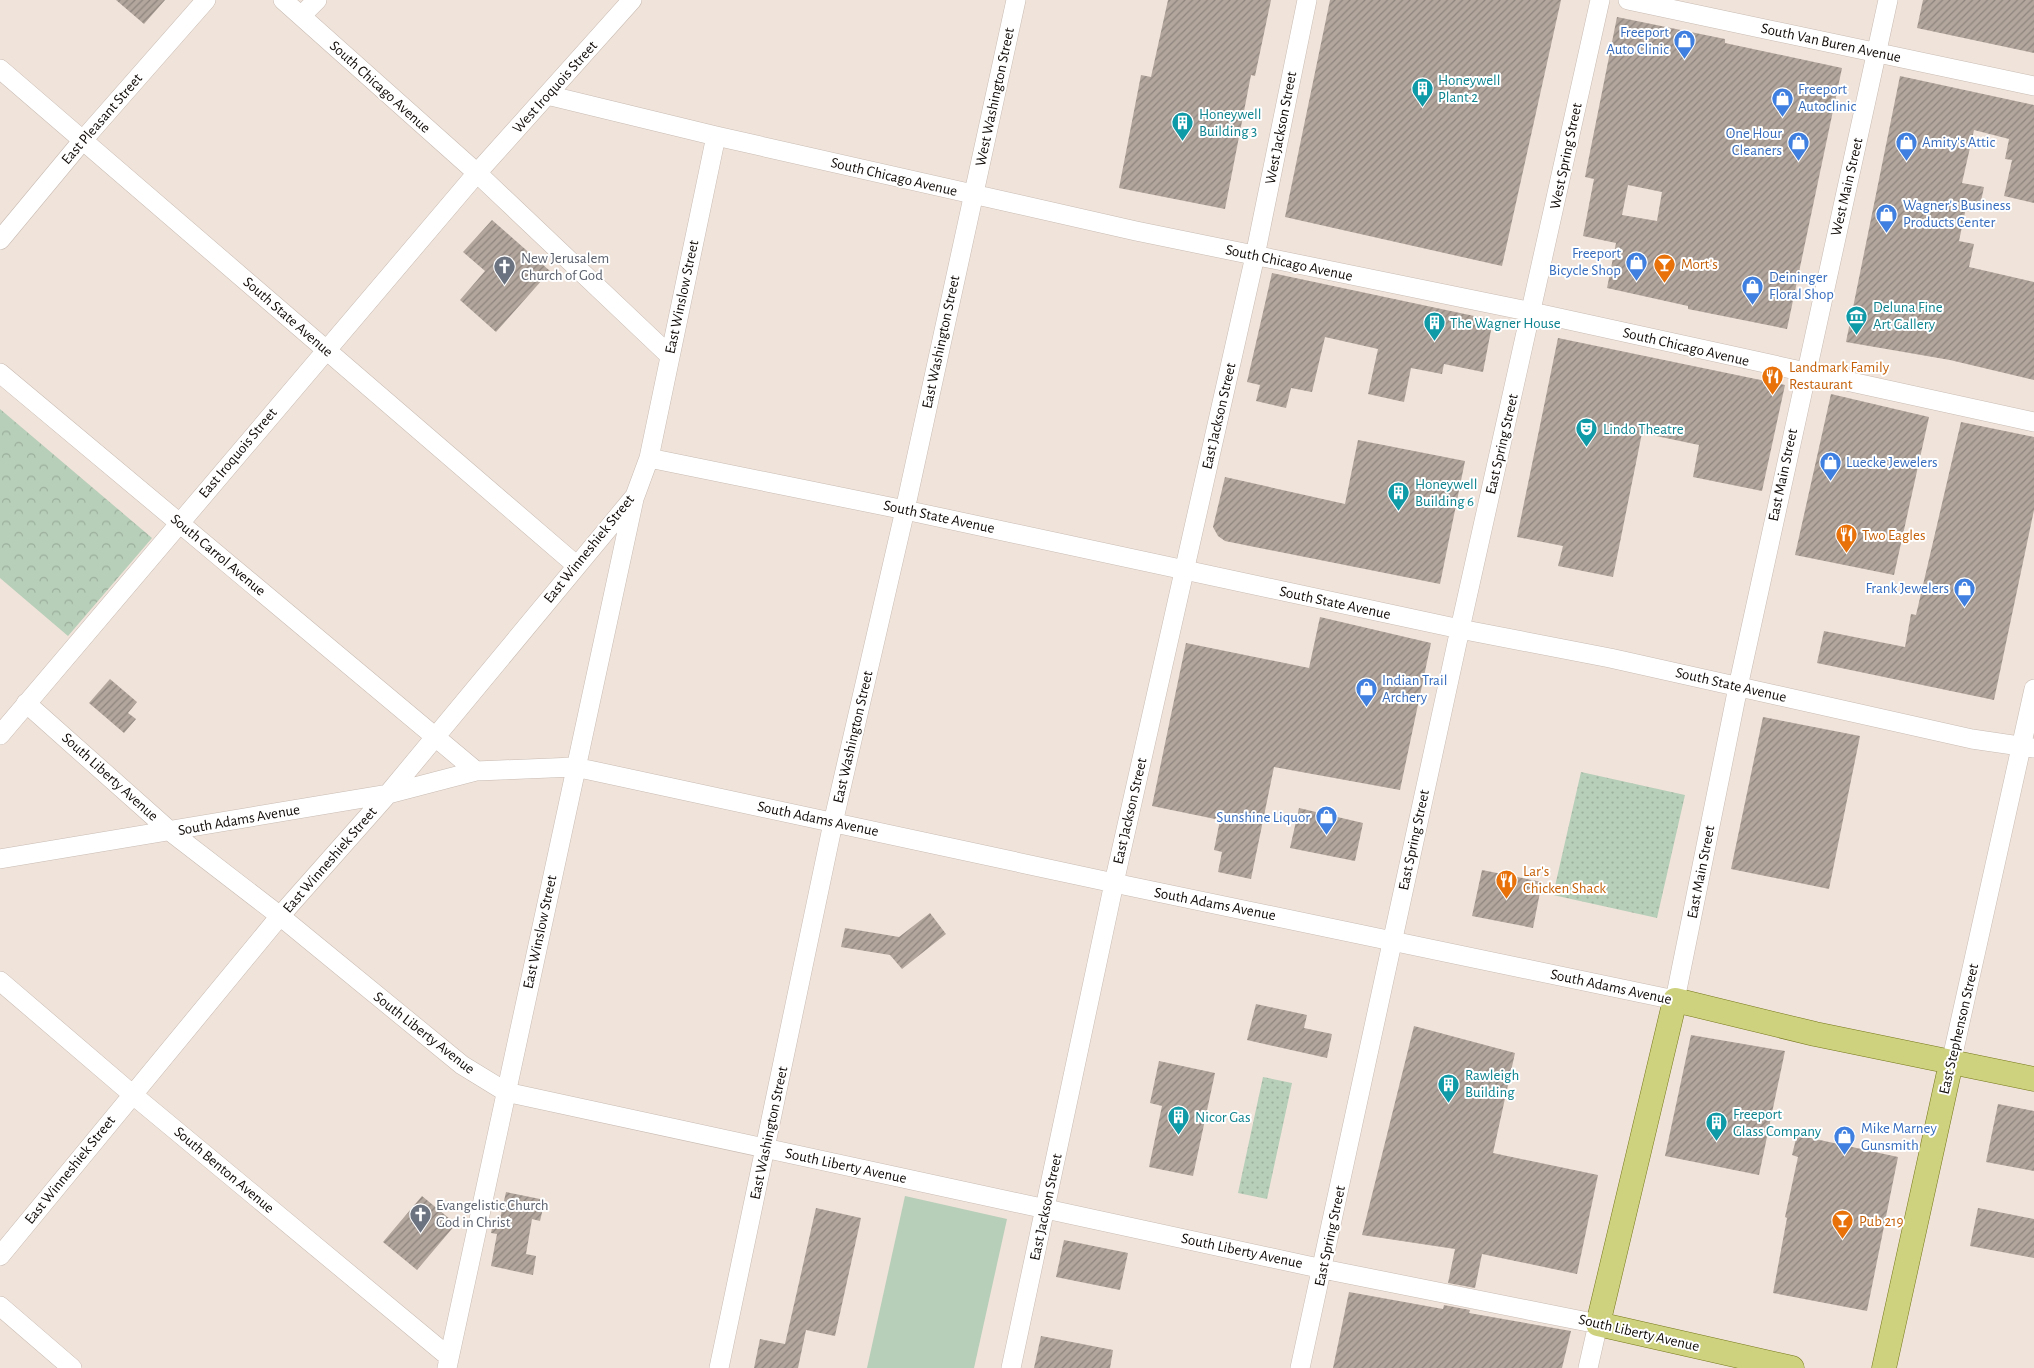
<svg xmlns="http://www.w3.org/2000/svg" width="2034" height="1368" viewBox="0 0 2034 1368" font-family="'Alegreya Sans',sans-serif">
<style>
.grass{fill:url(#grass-dots)}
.park{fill:url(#park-crowns)}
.garden{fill:#b7ceb8}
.building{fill:url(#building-hatch);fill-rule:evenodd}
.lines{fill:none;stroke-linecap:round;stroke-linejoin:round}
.minor-casing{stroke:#c8bbb2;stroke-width:20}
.major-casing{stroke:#77781c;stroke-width:25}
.minor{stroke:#fff;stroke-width:19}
.major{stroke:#ced17d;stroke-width:24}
.labels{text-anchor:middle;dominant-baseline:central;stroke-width:4;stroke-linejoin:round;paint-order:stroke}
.shop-label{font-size:15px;fill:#366cbe;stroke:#fff;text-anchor:start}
.street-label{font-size:15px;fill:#100b08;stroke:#fff}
.culture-label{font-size:15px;fill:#0d838f;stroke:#fff;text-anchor:start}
.worship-label{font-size:15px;fill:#5b616d;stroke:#fff;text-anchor:start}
.food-label{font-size:15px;fill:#c56008;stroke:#fff;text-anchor:start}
</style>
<defs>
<pattern id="grass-dots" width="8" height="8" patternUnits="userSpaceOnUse" patternTransform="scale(1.25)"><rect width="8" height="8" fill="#b7ceb8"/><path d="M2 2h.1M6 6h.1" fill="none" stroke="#9cb09d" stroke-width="1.8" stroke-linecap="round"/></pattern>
<pattern id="park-crowns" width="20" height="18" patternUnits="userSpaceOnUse" patternTransform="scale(1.25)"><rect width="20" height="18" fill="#b7ceb8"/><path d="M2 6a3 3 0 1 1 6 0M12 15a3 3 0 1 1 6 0" fill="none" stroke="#9cb09d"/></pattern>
<pattern id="building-hatch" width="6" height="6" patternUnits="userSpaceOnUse" patternTransform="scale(1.25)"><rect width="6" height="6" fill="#b2a69d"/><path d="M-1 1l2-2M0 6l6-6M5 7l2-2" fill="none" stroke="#8f857e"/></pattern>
</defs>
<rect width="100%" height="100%" fill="#f0e3da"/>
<path class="grass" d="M1581,772L1685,795L1657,918L1553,895Z
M1263,1077L1292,1083L1267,1199L1238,1193Z"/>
<path class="park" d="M0,409L152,538L68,636L0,578Z"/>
<path class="garden" d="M905,1196L1007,1219L974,1368H867Z"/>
<path class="building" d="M116,0H165L144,24Z
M1168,0H1271L1255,76L1251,75L1225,209L1119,188L1141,75L1151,77Z
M1330,0H1561L1502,266L1285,217Z
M1923,0H2034V53L1917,28Z
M1617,17L1725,39V43L1842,68L1787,329L1688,309V306L1607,288L1616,243L1583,236L1594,179L1585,177ZM1628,185L1662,192L1657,221L1622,215Z
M1900,76L2034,105V203L2004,196L2012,160L2005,159L2009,139L1974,130L1962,183L1984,187L1980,206L1967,203L1959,241L1974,244L1969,267L2034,282V380L1950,360L1846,342Z
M492,220L550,271L496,332L460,300L485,271L463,252Z
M1272,273L1493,320L1483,372L1444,364L1442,374L1411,368L1404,402L1368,394L1378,349L1325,337L1312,392L1291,388L1286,408L1256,401L1260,385L1247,382Z
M1558,338L1785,385L1762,491L1693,477L1699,445L1642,433L1613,577L1558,566L1563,546L1517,537Z
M1831,394L1929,417L1894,575L1795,555Z
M1961,422L2034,437V510L1994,700L1817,663L1824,631L1905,647L1911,614L1916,615Z
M1358,440L1465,461L1440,584L1225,541L1218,536L1213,527L1225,477L1345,504Z
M1320,617L1431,643L1400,790L1274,767L1251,879L1218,872L1222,852L1214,850L1220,820L1152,806L1186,643L1309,668Z
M110,679L137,702L128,713L136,719L124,733L89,703Z
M1763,717L1860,736L1829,889L1731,869Z
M1299,808L1363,823L1355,861L1290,848Z
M1482,870L1542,882L1533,928L1472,916Z
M930,913L946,934L902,969L890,955L841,947L845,928L899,937Z
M1256,1004L1307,1015L1304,1028L1332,1034L1327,1058L1247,1040Z
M1414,1026L1515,1053L1493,1153L1598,1175L1577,1274L1482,1254L1475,1288L1448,1283L1455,1249L1362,1235Z
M1691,1035L1785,1051L1759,1175L1665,1156Z
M1159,1061L1215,1073L1193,1176L1149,1167L1162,1106L1150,1103Z
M1998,1104L2034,1111V1171L1986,1162Z
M1797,1135L1898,1157L1867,1311L1773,1293L1787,1218L1785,1217L1798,1157L1792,1155Z
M506,1192L545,1200L540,1221L532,1219L526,1254L536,1256L533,1275L491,1266L497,1234L491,1233L494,1218L500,1219Z
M422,1196L456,1224L417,1270L383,1242Z
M816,1208L861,1218L835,1336L806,1330L798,1368H754L760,1339L785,1344Z
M1978,1208L2034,1219V1258L1970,1246Z
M1064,1240L1128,1253L1120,1290L1056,1277Z
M1349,1292L1443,1309L1444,1305L1470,1310L1469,1313L1571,1331L1562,1368H1333Z
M1041,1336L1113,1350L1110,1368H1034Z"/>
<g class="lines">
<defs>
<path id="minor" d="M283,0L477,173L669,355
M1628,0L2034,86
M301,16L317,0
M0,69L576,565
M547,95L716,136L1136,231L1532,312L2034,422
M0,240L83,140L206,0
M0,373L476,771
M649,458L905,510L1460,629L1610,658L1972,739L2034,748
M26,703L171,832L280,916L462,1065L506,1092L1323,1269L1598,1324L1588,1368
M0,735L477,173L632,0
M0,859L388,794L476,771L575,767L1114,883L1675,1000L1738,687L1888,0
M0,981L132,1094L449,1357
M1951,1063L2034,689
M0,1256L280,916L388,794L635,496L649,458L716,136
M0,1306L72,1368
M447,1368L634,499
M719,1368L833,823L905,510L1016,0
M1011,1368L1114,883L1255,256L1307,0
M1300,1368L1460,629L1600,0"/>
<path id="major" d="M1792,1368L1598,1324L1675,1000L1815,1034L2034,1079
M1884,1368L1951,1063"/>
</defs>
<use href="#minor" class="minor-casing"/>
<use href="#major" class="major-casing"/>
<use href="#minor" class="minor"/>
<use href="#major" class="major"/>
</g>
<defs>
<symbol id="shop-pin" viewBox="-11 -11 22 30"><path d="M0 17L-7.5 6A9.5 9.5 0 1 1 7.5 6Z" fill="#3f7fe0" stroke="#fff"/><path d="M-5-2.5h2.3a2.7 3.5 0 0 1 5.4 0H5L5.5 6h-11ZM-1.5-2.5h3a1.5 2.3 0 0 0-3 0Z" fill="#fff"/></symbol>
<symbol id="building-pin" viewBox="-11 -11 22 30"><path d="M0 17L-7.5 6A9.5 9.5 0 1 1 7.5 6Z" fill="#0f9aa8" stroke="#fff"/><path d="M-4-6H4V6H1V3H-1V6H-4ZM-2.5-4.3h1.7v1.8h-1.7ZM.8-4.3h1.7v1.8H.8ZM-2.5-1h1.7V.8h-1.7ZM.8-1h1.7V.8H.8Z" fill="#fff"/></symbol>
<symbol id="bar-pin" viewBox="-11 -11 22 30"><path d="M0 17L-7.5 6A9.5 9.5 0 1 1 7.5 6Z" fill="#e8710a" stroke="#fff"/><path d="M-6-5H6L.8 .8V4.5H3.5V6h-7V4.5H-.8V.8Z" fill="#fff"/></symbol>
<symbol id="church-pin" viewBox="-11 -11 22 30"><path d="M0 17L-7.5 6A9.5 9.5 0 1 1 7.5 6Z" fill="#6b7280" stroke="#fff"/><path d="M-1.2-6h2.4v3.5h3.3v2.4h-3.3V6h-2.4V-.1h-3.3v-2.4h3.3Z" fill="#fff"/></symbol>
<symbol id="museum-pin" viewBox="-11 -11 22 30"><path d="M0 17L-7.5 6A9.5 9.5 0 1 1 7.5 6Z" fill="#0f9aa8" stroke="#fff"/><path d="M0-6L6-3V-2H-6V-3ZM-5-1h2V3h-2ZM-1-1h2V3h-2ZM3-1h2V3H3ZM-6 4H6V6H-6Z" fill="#fff"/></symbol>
<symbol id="restaurant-pin" viewBox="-11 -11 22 30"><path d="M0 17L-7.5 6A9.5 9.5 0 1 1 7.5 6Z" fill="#e8710a" stroke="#fff"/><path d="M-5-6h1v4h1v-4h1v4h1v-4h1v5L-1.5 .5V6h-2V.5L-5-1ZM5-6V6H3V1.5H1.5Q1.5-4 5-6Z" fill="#fff"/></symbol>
<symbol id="theatre-pin" viewBox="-11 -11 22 30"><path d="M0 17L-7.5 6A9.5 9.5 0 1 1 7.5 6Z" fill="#0f9aa8" stroke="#fff"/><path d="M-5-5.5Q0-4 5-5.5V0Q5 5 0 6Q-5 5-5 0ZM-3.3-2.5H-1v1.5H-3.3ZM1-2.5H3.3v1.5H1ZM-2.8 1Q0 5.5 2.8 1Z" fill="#fff"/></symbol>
</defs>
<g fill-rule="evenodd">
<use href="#shop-pin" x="1672" y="28" width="25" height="34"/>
<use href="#building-pin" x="1410" y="76" width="25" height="34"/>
<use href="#shop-pin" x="1770" y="86" width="25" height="34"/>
<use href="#building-pin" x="1170" y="110" width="25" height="34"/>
<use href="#shop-pin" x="1786" y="130" width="25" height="34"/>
<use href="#shop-pin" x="1894" y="130" width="25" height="34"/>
<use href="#shop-pin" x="1874" y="202" width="25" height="34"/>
<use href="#shop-pin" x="1624" y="250" width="25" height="34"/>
<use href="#bar-pin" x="1652" y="252" width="25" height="34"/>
<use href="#church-pin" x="492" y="254" width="25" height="34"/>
<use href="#shop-pin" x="1740" y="274" width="25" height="34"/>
<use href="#museum-pin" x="1844" y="304" width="25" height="34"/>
<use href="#building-pin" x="1422" y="310" width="25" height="34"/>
<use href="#restaurant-pin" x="1760" y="364" width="25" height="34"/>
<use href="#theatre-pin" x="1574" y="416" width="25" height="34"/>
<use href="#shop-pin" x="1818" y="450" width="25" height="34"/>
<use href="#building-pin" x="1386" y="480" width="25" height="34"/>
<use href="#restaurant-pin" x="1834" y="522" width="25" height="34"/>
<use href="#shop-pin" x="1952" y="576" width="25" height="34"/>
<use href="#shop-pin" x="1354" y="676" width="25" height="34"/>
<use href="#shop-pin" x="1314" y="804" width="25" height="34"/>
<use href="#restaurant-pin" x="1494" y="868" width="25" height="34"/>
<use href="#building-pin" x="1436" y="1072" width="25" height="34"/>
<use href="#building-pin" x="1166" y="1104" width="25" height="34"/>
<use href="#building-pin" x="1704" y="1110" width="25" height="34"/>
<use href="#shop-pin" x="1832" y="1124" width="25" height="34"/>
<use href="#church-pin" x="408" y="1202" width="25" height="34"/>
<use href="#bar-pin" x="1830" y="1208" width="25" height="34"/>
</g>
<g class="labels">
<g class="shop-label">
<text x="1669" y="32" text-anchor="end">Freeport<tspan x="1669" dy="17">Auto Clinic</tspan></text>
<text x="1798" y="89">Freeport<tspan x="1798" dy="17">Autoclinic</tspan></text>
<text x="1782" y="133" text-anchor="end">One Hour<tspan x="1782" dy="17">Cleaners</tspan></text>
<text x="1922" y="142">Amity's Attic</text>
<text x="1903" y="205">Wagner's Business<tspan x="1903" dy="17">Products Center</tspan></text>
<text x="1621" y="253" text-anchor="end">Freeport<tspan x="1621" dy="17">Bicycle Shop</tspan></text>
<text x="1769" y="277">Deininger<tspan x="1769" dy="17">Floral Shop</tspan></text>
<text x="1846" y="462">Luecke Jewelers</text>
<text x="1949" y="588" text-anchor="end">Frank Jewelers</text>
<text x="1382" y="680">Indian Trail<tspan x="1382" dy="17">Archery</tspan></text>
<text x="1310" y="817" text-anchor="end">Sunshine Liquor</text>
<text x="1861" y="1128">Mike Marney<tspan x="1861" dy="17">Gunsmith</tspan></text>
</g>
<g class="street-label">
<text transform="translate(1831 43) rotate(12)">South Van Buren Avenue</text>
<text transform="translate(380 87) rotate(42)">South Chicago Avenue</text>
<text transform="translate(555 87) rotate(-48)">West Iroquois Street</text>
<text transform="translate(995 97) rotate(-78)">West Washington Street</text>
<text transform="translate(102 119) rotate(-49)">East Pleasant Street</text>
<text transform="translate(1281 128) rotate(-79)">West Jackson Street</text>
<text transform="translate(1566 156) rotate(-78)">West Spring Street</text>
<text transform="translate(894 177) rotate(13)">South Chicago Avenue</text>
<text transform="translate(1847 187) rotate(-77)">West Main Street</text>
<text transform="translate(1289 263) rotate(12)">South Chicago Avenue</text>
<text transform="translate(682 297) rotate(-78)">East Winslow Street</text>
<text transform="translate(288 317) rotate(41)">South State Avenue</text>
<text transform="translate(941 342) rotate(-78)">East Washington Street</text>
<text transform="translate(1686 347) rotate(13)">South Chicago Avenue</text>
<text transform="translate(1219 416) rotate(-77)">East Jackson Street</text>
<text transform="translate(1502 444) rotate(-77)">East Spring Street</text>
<text transform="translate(238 453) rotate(-50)">East Iroquois Street</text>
<text transform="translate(1783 475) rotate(-78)">East Main Street</text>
<text transform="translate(939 517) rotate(12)">South State Avenue</text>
<text transform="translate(589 549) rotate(-51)">East Winneshiek Street</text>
<text transform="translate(218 555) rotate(40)">South Carrol Avenue</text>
<text transform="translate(1335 603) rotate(12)">South State Avenue</text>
<text transform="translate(1731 685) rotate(13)">South State Avenue</text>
<text transform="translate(853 737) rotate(-77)">East Washington Street</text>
<text transform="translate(110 777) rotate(42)">South Liberty Avenue</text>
<text transform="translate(1130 811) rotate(-77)">East Jackson Street</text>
<text transform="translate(818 819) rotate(12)">South Adams Avenue</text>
<text transform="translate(239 820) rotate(-10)">South Adams Avenue</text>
<text transform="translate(1414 840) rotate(-78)">East Spring Street</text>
<text transform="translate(330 860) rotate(-49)">East Winneshiek Street</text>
<text transform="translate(1701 872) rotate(-79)">East Main Street</text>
<text transform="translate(1215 904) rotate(11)">South Adams Avenue</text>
<text transform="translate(540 932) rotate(-78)">East Winslow Street</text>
<text transform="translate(1611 987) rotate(12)">South Adams Avenue</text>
<text transform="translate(1959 1029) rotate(-77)">East Stephenson Street</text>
<text transform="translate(424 1033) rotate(38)">South Liberty Avenue</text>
<text transform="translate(769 1133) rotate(-78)">East Washington Street</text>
<text transform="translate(846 1166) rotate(12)">South Liberty Avenue</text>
<text transform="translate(70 1170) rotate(-51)">East Winneshiek Street</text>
<text transform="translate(224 1170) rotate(40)">South Benton Avenue</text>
<text transform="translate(1046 1207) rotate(-78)">East Jackson Street</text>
<text transform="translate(1330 1236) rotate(-78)">East Spring Street</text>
<text transform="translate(1242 1251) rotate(12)">South Liberty Avenue</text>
<text transform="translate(1639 1333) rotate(13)">South Liberty Avenue</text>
</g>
<g class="culture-label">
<text x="1438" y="80">Honeywell<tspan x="1438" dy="17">Plant 2</tspan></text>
<text x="1199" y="114">Honeywell<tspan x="1199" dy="17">Building 3</tspan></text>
<text x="1873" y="307">Deluna Fine<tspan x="1873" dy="17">Art Gallery</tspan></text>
<text x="1450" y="323">The Wagner House</text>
<text x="1603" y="429">Lindo Theatre</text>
<text x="1415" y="484">Honeywell<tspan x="1415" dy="17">Building 6</tspan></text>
<text x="1465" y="1075">Rawleigh<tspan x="1465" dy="17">Building</tspan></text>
<text x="1733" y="1114">Freeport<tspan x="1733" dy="17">Glass Company</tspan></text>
<text x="1195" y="1117">Nicor Gas</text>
</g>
<g class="worship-label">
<text x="521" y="258">New Jerusalem<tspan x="521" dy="17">Church of God</tspan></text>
<text x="436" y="1205">Evangelistic Church<tspan x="436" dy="17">God in Christ</tspan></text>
</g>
<g class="food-label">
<text x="1681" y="264">Mort's</text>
<text x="1789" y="367">Landmark Family<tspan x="1789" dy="17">Restaurant</tspan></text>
<text x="1862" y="535">Two Eagles</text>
<text x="1523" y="871">Lar's<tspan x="1523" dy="17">Chicken Shack</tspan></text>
<text x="1859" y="1221">Pub 219</text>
</g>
</g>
</svg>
